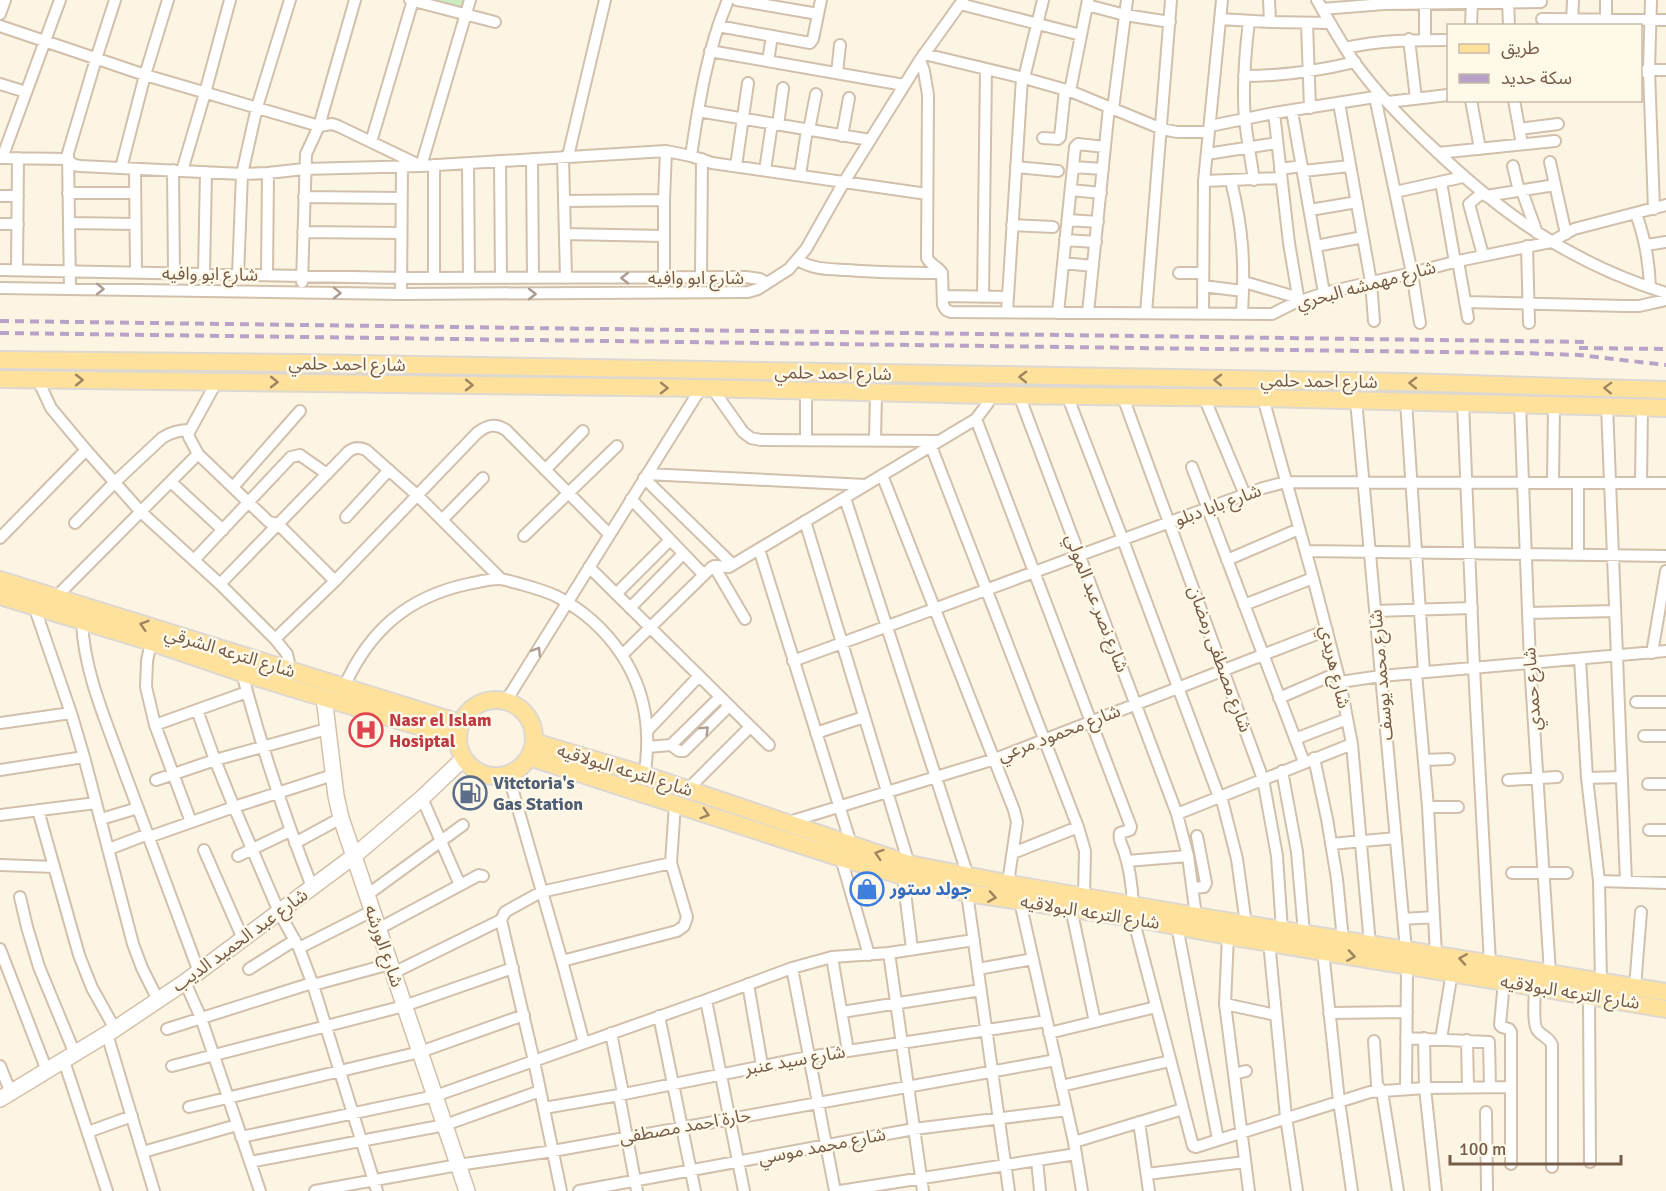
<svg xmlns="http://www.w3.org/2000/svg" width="1666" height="1191" viewBox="0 0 1666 1191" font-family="Signika,'Noto Sans Arabic',sans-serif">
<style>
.green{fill:#cfebc1}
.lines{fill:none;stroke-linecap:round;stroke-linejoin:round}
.street-casing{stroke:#d1c0ac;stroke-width:14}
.secondary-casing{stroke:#d4c0a9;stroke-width:18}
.primary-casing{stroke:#ded8d3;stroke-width:20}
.street{stroke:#fff;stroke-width:10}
.secondary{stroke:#fff;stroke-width:15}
.primary{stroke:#fee19a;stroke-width:16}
.rail{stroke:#b9a2c7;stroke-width:4;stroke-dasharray:9 6;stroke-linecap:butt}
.oneway{stroke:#ad9d91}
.oneway2{stroke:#9f8461}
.labels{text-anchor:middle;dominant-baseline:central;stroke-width:5;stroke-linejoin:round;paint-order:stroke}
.street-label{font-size:18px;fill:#765c48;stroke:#fff9ea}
.health-label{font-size:18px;font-weight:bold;fill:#be3a42;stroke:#fff9ea;text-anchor:start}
.service-label{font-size:18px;font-weight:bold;fill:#4e5e75;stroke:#fff9ea;text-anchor:start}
.shop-label{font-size:18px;font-weight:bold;fill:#366cbe;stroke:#fff9ea;text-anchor:start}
</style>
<rect width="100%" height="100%" fill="#fdf5e3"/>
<path class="green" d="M418,0H469L465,13Z"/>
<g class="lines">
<defs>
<path id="street" d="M410,0L495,22
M737,0L818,14
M1269,0L1270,22
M1317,0C1329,21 1341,43 1355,63C1377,93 1404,121 1432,147C1503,215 1571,263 1666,293
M1508,0L1509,26
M1606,0V25
M1651,0L1649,70L1654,209
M960,4L1081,35
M1087,5L1125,15L1170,22
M1322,9L1384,4L1541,2
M0,14L5,0
M1220,19L1270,22L1329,23
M1542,19L1666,20
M1249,21C1245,54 1242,87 1245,119C1247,139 1251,160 1254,180
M1307,23L1310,108
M1572,25L1573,0
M0,26L145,75L319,126L332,124L338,126L419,165
M718,26L810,43L813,39L821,0
M1471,26L1472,0
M1409,39L1416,99
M1425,40V4
M1345,48C1381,40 1412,40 1448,40
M710,51L904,85
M924,54L1024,78L1070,91L1162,129L1177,132H1209
M920,60L924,71L928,95L927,258C931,266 938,266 942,273L943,305L946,310L951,312L1272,314L1292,304L1324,293L1412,273L1458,261L1551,242L1574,229L1666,205
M768,61L772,36
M1640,72L1649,70H1666
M837,73L840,45
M1244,76C1282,76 1318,71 1355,62
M1024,78L1043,0
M0,84L26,92
M1070,91L1088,0
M1375,97L1412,273L1420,323
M1471,100L1480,149
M1514,100L1522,144
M1388,102L1448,95
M1339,103L1371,282L1374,321
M1113,109L1127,0
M698,111L870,140
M1292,111L1324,293
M1274,113L1289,243L1299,302
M778,125L783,88
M1210,126L1274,113L1381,96
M1519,129L1558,124
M809,130L816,94
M842,136L849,98
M1043,138L1058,139L1060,137L1065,90
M371,142L413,0
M1438,153L1555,141
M1207,154L1277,143
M568,156L605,0
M691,156C699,102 707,50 728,0
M563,157L566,278
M0,158L67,159L74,165L80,166L242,174L268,173L304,169L421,166L666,151L691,156L712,163L927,194
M2,158L60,0
M532,159L533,278
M500,161L501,278
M1550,162L1566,234
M468,163L469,278
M421,166L470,0
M736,166L748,83
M1513,166L1519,191
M1016,167L1058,171
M1073,167L1103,169
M121,168L145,75L168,0
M135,169L136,272
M1280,169L1302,166
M173,170L174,273
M765,170L772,124
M182,171L205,93L230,0
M1303,171L1350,166
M800,175L807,130
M1204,181L1281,178
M1231,181C1243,229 1245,264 1242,313
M1441,182L1455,262
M1071,190L1101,193
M1522,191L1537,233
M1395,192L1463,177
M68,193H135
M1482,193L1469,204L1483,255
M0,196H18
M1486,196L1555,185
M304,197L401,198
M564,201L664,200
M1310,210L1357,202
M1636,214C1645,238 1649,261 1650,287
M1068,220L1098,222
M69,223L135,224
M0,224H18
M1012,225L1053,227
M303,232L401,233
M565,234L664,236
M1065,240L1096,242
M1646,245L1666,242
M1316,246L1363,237
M1527,246L1529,323
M798,260C813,270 831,269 848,270C880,273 911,273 942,273
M1458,261L1468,318
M1063,263L1093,266
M0,270L401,278L746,277L760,279L767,283
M17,270L18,158
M1179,273H1203
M204,274L206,172
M238,275L242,174L257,107L290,0
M267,275L268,173
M701,277L702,159
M434,278V165
M302,282L306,154L319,126L355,0
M1244,282L1299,298
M664,284V200L666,151
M1203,286L1243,291
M0,288L401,294L748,292L758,289L789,269L806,249L844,182L920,60L963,0
M70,289L68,153L96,59L115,0
M401,294L402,166
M943,296L1008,297
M983,297L986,69
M1465,302L1625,306H1639L1666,300
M1007,312L1022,78
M1058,313L1075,147L1078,144L1105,147
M1088,313L1109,107
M1146,313L1171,0
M1203,313L1204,181L1222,0
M38,380L51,408L86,450L141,512L220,584L275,639L287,654L289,663L286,669
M217,381L188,434L189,437L198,454L269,522L278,524L335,581
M712,388L743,432L751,438L761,440L939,441
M1019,395L1177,814L1188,856L1196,916
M1067,395L1123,540L1219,797
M1123,397L1263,779L1277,856L1282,930
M1204,397L1245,495
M1263,398L1313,578L1340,682L1352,744L1370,944
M1356,400L1406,950
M1406,401L1424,672
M1463,403L1474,668L1490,963
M1520,404L1530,663L1550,973
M1607,406L1626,882
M976,419L1131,827L1130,830L1120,833C1118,840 1122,845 1124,851C1130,869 1132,886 1133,904
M806,440V391
M875,441L876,392
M931,446L1078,827L1085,851L1084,896
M1192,467L1304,762
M545,470L583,431
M647,474L866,485
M882,475L1014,810L1017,822L1008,883
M644,478L732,564
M171,482L223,530
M1553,483L1554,405
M1578,483V554
M1641,483L1642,407
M233,487L300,411
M845,498L968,876
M631,499L704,575
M346,517L389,470
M442,520L483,478
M805,521L909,864
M75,523L115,482L162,438C171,432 179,430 190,430
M524,536L617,446
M0,538L86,450
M759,549L851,844
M1306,551L1666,556
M194,560L291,457L300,455L327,474
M1227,560L1299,529
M714,566L745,619
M589,567L769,745
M220,584L348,452C354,447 359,447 366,450L418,496L501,579
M616,594L670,540
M56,597L198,454
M1244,605L1313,578
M34,606L71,713L84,757L133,944L142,968L158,1000
M630,608L683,554
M1375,611L1472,608
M1528,613L1615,611
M82,622C84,673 107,723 124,771C149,838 174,905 199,972
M275,639L335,581L477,433C487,425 495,423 506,430L609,534
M151,642L147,661L146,687L155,725L191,822
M1652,653L1666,571
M622,655L712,567L716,566L729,567L976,419L988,403L989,395
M1580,659L1587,778L1599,881L1601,981
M793,661L1208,508L1263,488L1286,482L1666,483
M242,673C261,746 285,817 312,887
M1416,673L1428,807L1436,954
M1340,682L1381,676L1666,651
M344,687C369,631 407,597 468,584C478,582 489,579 499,579C505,579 511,582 517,583C531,587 543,590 556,596C608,623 645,674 647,734C648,747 646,761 645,775
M1279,698L1337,673
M506,701L701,388
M1636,702H1666
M197,710L215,760L234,807L279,912L299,948L313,985L377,1191
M0,723L71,713
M155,725L247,692
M647,731L699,676
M816,733L864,717
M1644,736H1666
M1295,739L1347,719
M671,745L720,697
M647,747L671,745L679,751H684L729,706
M1314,758L1327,819L1337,879L1343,940
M1424,760L1449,759
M0,770L84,757
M1282,771L1297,852L1304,933
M508,774L562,961L584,1043
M1587,778L1622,777
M156,780L215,760L327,729
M1508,780L1557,777
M1648,784H1666
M687,790L750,727
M1221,796L1237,859L1246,924
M422,798L460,885
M1428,807H1458
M38,810L79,955L92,988L115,1029
M1177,814L1352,744
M0,815L96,803
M101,819L138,808
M789,822L995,759L1327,630
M1649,830H1666
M149,837L234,807L333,775
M295,843L341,818
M1331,844L1396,838
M109,849L148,834
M204,850L243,939
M1013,853L1078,827
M238,856L290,831
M841,858L869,955
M1127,861L1188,856
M0,865L54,867
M1512,873H1567
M903,876L912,949
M1599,881L1666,883
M1193,888L1204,887L1206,883L1197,836
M967,893L1009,1191
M367,895L463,825
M20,897L27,927L39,967L75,1054
M1019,897L1074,1142L1082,1191
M1071,908L1095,1022
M1133,918L1193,1146L1196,1147L1370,1092L1425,1088L1511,1087
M1403,919L1434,917
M1177,926L1218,1139
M378,929L479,875L483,876
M1228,936L1225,1004L1249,1191
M1269,942L1286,1117L1297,1191
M299,948L372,911
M0,949L47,1071
M1323,951L1339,1101L1352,1191
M889,953L923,1191
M832,957L848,1051
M562,961L677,931L684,926L687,917L671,863L675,804
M792,968L835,1191
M249,969L295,940
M978,969L1033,959
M393,973L501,920
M1504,981L1500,1025L1502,1027L1509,1029L1511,1032V1164
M185,982L201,1018L260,1191
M748,984L762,1065
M313,985L390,964
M1535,986C1535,996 1532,1025 1538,1031C1543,1037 1549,1037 1552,1045V1167
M1635,987L1641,912
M1589,996L1590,1162
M706,1000L744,1191
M1225,1004L1276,1015
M842,1012L981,990
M1329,1013L1407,1012
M659,1016L695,1191
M167,1029L312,983
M611,1033L623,1093
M1049,1033L1156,1007
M107,1034L154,1191
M1406,1038L1489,1042L1490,1087
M1424,1038L1425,1088L1436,1191
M1441,1039L1452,972
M1467,1040L1468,1087
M1374,1041L1377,1085L1382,1091L1398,1191
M64,1061L107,1191
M0,1066L11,1093
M172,1066L404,1006L513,968
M1234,1074L1246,1071
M1061,1086L1170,1061
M1406,1089L1407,965
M619,1095L637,1191
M189,1107L420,1052L524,1015
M544,1108L619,1095L808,1057L1047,1021
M1486,1112L1487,1191
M1139,1122L1149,1191
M88,1132L132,1116
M241,1137L435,1096L706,1000L792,968L832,957L889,953L974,940
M1074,1142L1183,1109
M143,1152L237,1125
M1037,1160L1040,1191
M250,1162L445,1125L540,1091
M1147,1174L1245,1162
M315,1191L458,1165L553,1151L1056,1060
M561,1191L534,1061L501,920L505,912L541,892L671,863
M579,1191L914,1129L1067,1110
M840,1191L1076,1154"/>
<path id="secondary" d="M324,697L336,796L341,818L467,1191
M0,1099L115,1029L185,982L354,856L422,798L463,759"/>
<path id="primary" d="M0,360L302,363L1406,382L1666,390
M0,379L701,388L989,395L1263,398L1666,408
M0,580L460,723
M0,596L151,642L242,673L457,738
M458 738a38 38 0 1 1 76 0a38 38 0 1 1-76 0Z
M534,742L645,775L909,864L1016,885L1196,916L1666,992
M529,757L841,858L903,876L967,893L1133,918L1228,936L1666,1009"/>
</defs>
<use href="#street" class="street-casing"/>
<use href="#secondary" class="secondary-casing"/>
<use href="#primary" class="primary-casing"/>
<use href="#street" class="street"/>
<use href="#secondary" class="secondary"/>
<use href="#primary" class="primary"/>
<path class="rail" d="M0,321L1590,342
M0,333L1519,353L1579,355L1666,365
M1579,348L1666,349"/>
</g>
<defs><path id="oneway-chevron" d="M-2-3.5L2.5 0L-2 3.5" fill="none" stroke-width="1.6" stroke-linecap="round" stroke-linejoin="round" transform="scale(1.5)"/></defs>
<g class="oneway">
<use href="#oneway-chevron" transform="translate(625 278) rotate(180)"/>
<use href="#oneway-chevron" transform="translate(100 289) rotate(1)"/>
<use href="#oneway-chevron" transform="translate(337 293) rotate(1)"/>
<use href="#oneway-chevron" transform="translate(532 294)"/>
<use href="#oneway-chevron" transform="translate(537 651) rotate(-58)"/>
<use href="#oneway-chevron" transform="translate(705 730) rotate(-45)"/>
</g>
<g class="oneway2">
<use href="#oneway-chevron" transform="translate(1023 377) rotate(-179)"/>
<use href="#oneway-chevron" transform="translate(79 380)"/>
<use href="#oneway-chevron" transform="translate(1218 380) rotate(-179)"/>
<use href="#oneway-chevron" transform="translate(274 382) rotate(1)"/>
<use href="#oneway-chevron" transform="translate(1413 383) rotate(-179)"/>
<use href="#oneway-chevron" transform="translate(469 385) rotate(1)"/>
<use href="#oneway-chevron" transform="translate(664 388) rotate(1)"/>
<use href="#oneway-chevron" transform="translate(1608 388) rotate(-178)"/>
<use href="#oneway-chevron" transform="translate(144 625) rotate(-163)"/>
<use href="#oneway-chevron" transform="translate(705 814) rotate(18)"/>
<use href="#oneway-chevron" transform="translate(879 854) rotate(-162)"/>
<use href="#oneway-chevron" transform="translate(992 897) rotate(9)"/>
<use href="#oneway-chevron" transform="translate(1351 956) rotate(9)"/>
<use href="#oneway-chevron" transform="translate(1463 959) rotate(-171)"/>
</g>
<defs>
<symbol id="hospital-ring" viewBox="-11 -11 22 22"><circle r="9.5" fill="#fff9ea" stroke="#e0444e" stroke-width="1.5"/><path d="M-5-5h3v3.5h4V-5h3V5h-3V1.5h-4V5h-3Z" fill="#e0444e"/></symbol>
<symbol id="fuel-ring" viewBox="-11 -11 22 22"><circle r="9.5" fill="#fff9ea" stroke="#5c6f8a" stroke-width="1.5"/><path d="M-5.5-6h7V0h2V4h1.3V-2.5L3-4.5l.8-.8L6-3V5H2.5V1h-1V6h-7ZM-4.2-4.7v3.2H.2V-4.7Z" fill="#5c6f8a"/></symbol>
<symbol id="shop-ring" viewBox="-11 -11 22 22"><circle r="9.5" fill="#fff9ea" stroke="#3f7fe0" stroke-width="1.5"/><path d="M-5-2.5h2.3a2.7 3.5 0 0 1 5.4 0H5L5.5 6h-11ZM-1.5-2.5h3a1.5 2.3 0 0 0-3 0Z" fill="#3f7fe0"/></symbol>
</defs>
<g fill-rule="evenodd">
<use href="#hospital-ring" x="347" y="711" width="38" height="38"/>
<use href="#fuel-ring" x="451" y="774" width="38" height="38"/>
<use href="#shop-ring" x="848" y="870" width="38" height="38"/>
</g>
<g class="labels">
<g class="street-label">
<text transform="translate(210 274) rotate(1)">شارع ابو وافيه</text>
<text x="696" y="278">شارع ابو وافيه</text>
<text transform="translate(1366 285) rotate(-15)">شارع مهمشه البحري</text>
<text transform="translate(347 364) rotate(1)">شارع احمد حلمي</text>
<text transform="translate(833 373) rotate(1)">شارع احمد حلمي</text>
<text transform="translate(1319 381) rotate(1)">شارع احمد حلمي</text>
<text transform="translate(1218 505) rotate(-20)">شارع بابا دبلو</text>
<text transform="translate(1097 603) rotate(69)">شارع نصر عبد المولي</text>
<text transform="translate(230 652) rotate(17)">شارع الترعه الشرقي</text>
<text transform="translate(1220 659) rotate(70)">شارع مصطفى رمضان</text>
<text transform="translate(1335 667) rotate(77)">شارع هريدي</text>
<text transform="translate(1381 675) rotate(-95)">شارع محمد يوسف</text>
<text transform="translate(1532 689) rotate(-94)">شارع حمدي</text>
<text transform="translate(1059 733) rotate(-21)">شارع محمود مرعي</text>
<text transform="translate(625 770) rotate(17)">شارع الترعه البولاقيه</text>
<text transform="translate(1090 912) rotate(9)">شارع الترعه البولاقيه</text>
<text transform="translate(240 940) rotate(-36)">شارع عبد الحميد الديب</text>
<text transform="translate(384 946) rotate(71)">شارع الورشه</text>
<text transform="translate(1570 992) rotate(9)">شارع الترعه البولاقيه</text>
<text transform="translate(795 1060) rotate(-10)">شارع سيد عنبر</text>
<text transform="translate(685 1126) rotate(-10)">حارة احمد مصطفى</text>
<text transform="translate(822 1146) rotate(-11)">شارع محمد موسي</text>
</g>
<g class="health-label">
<text x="389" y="720">Nasr el Islam<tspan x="389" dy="21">Hosiptal</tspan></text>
</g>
<g class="service-label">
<text x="493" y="783">Vitctoria's<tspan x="493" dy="21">Gas Station</tspan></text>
</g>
<g class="shop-label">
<text x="890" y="889">جولد ستور</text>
</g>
</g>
<rect x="1447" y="24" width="195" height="78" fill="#fff9ea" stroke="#c8baa9" stroke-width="1.5"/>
<rect x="1459" y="44" width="30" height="9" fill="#fee19a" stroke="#c8baa9" stroke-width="1.5"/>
<text x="1501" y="54" font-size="18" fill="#765c48">طريق</text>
<rect x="1459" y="74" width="30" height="9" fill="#b9a2c7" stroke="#c8baa9" stroke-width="1.5"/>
<text x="1501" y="84" font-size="18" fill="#765c48">سكة حديد</text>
<path d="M1450 1155v9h171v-9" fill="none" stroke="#765c48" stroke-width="3"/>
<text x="1459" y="1155" font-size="18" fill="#765c48" stroke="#fff9ea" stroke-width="4.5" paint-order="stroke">100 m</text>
</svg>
